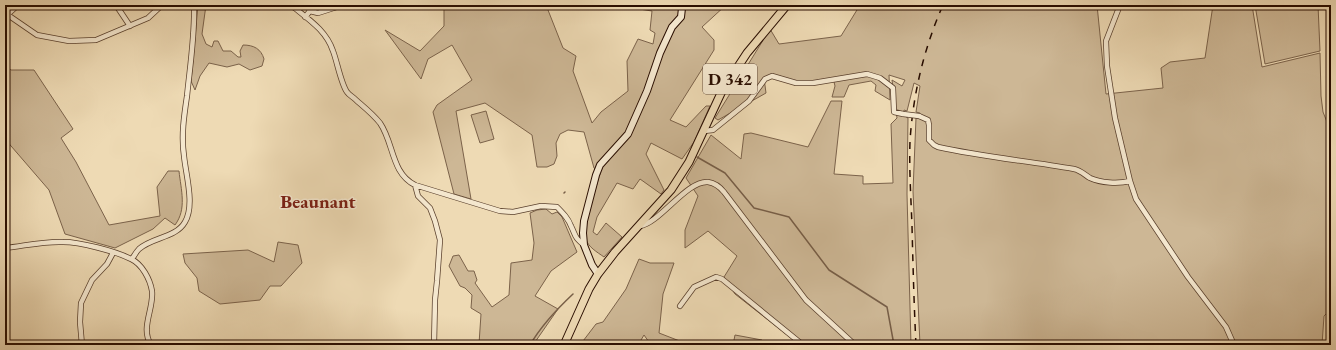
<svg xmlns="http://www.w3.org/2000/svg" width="1336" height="350" viewBox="0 0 1336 350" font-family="'EB Garamond',serif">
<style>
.green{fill:#cdb795;stroke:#7b624a}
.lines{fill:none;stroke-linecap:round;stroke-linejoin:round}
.stream{stroke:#775e47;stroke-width:1.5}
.street-casing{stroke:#5a402d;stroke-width:6}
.secondary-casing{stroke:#290d00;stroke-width:8}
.primary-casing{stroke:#290d00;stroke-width:9}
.street{stroke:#f4e7ce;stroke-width:4.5}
.secondary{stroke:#f4e7ce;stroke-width:6}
.primary{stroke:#eedab4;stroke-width:7}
.rail{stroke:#290d00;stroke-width:1.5;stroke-dasharray:7 7;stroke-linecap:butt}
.street-bridge-casing{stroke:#5a402d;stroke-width:6;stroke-linecap:butt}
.street-bridge{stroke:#f4e7ce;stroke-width:4.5}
.labels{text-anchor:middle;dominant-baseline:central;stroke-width:3;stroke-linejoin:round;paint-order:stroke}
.shield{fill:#f4e7ce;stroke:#664e3e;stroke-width:1}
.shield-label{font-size:17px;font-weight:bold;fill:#290d00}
.neighbourhood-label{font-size:19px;font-weight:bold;fill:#7a1f14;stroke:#f4e7ce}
</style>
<rect width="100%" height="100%" fill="#eedab4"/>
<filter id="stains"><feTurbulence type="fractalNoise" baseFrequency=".005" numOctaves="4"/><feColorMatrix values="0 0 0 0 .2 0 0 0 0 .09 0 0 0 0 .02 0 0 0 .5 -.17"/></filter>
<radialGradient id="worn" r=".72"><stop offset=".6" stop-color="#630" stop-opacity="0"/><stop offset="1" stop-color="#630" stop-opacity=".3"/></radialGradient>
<path class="green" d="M198,5H206L202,34L206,44L212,47L214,41H218L223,51H231L238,57H241L240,51L243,45C254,45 261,49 264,59L262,66L250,70L239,64L227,67L209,63L200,76L195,90L191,81Z
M444,5H546L563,48L576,56L573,71L592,123L601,112L628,91L627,61L638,39L653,44L655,33L650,30L652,11L633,8L630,5H726L702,27L714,40V50L670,120L686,127L706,106H710L694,142L682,159L651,143L646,154L664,190L661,194L640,179L633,189L617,183L597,217L593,232L597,235L606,223L622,237L604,257C597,252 588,247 586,239C583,227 596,187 600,174L594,168L584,132L568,130L560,134L556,143L557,156L554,164L547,167H537L532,135L485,103L456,111L471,199L454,194L433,112L437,105L472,80L452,45L428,59L421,79L385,30L420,51L444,26Z
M860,5H1097L1106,94L1163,88L1161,68L1170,62L1205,58L1213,5H1252L1262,67L1320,53L1321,96L1323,112L1331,132V309L1324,316L1322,345H920L913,191L916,118H919L920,113L916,112L920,86L914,83L907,111L904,110L903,115L908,118L907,194L911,345H800L735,294L724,277L737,256L708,231L685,248V230L698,196L686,178L711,135L741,159L744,134L751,133L808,147L831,101H842L834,174L863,176V184L893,183L891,124L897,118L892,80L902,86L905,80L889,75L890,100L875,91L876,85L871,81L849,85L844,97H832L835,86L833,78C821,80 810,82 798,81C785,80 777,71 764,78L766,93L718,120L715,118L770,29L779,44L841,36Z
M1255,5H1318L1320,51L1265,64Z
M5,66L11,70H34L73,129L61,138L76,162L109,225L160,216L157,187L168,171H179C181,190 187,209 175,225L165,218L153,229L115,248L65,234L49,190L5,139Z
M486,111L494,139L480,143L471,115Z
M546,209L552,214L557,212L562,217L577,252L551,271L535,296L558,309L533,345H477L479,344L481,314L471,308L472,295L465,288L460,286L449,266L453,256L459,255L468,271H474L477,280L475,283L492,307L509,295L511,263L532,260L534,243L530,213L537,210Z
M278,242L298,245L302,263L281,286H270L260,300L220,304L199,291L197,278L185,263L183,254L248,250L274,262Z
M639,259L650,263H674L663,294L659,333L690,345H651L644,335L638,345H580L596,324L603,322L626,289Z
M735,335L762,340L761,345H733Z"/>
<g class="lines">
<path class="stream" d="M697,157L725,173L754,208L789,217L829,270L887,307L894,345
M564,193L565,192
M530,345C541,326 557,309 573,294"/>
<defs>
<path id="street" d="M116,5L130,26
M291,5C308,19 326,30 333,51C337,61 341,84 347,92C349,95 353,97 356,100C364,107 373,114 380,123C394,143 391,173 415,185L500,211L513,212L541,206L557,207C563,213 568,218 571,226C576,236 574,237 584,245
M307,5L310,11
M1120,5L1106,41L1107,66L1115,118L1130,181L1136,199L1188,277L1226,327L1234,345
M5,13L37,35L69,41L96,40L148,18L162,5
M8,14L18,5
M305,17L310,11L318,13L343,5
M919,116L928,120L929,125V140L934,145L938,147C983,157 1029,161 1074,169C1080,170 1085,175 1090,178C1101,183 1118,184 1130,181
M704,131L713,130L749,101L765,79L772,76L796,83H813L867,74L880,78L893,88L894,112L903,114
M415,185L418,196L430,208L435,221L440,240L437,281L435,300L434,345
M640,226C660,223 687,180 708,182C715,183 720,187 724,192L806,300L855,345
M5,248C24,246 44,241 63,242C80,242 115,251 131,259C142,264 150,279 152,291C154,309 140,328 151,345
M132,259C134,256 136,252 139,249C152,237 176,238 185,222C195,205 186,176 184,156C181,136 184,116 187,96C190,66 195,35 194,5
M680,306L694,287L716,277L722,279L803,345
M82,345L80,322L81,303L92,280L107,264L113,253"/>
<path id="secondary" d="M614,5L628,6L634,5
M598,274L592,265L584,245L583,233L584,221L596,175L600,165L628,134L647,91L660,53L672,27L681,17L682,8L681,5"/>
<path id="primary" d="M564,345L589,289L598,274L615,252L671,190L689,162L722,91L747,53L787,5"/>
</defs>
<use href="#street" class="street-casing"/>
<use href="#secondary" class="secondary-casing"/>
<use href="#primary" class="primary-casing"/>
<use href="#street" class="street"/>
<use href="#secondary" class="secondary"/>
<use href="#primary" class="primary"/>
<path class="rail" d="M916,345C914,305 913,266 912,226C911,198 909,169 910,141C913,94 924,48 943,5"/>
<defs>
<path id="street-bridge" d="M903,114L919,116"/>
</defs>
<use href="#street-bridge" class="street-bridge-casing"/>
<use href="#street-bridge" class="street-bridge"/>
</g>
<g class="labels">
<rect class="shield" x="703" y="64" width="54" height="30" rx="3"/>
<g class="shield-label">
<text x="730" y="79">D 342</text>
</g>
<g class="neighbourhood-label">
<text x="318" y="201">Beaunant</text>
</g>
</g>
<rect width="1336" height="350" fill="none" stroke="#eedab4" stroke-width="20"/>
<rect x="6" y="6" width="1324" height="338" fill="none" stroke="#290d00" stroke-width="2"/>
<rect x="10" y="10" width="1316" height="330" fill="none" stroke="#290d00"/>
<rect width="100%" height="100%" filter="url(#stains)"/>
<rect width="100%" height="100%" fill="url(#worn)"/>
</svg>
